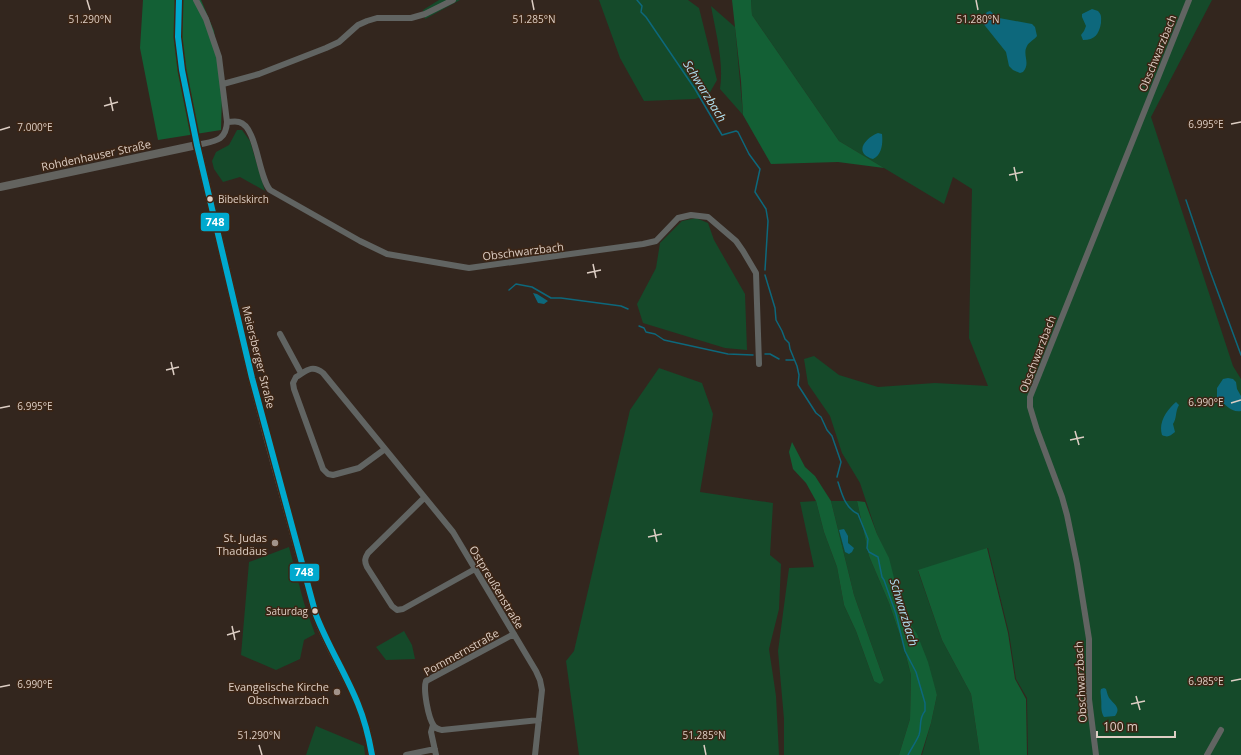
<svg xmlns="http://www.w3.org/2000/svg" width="1241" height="755" viewBox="0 0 1241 755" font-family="'Open Sans',sans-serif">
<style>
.green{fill:#154a2a}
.forest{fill:#136035}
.water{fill:#0d687c}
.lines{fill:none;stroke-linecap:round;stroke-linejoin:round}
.stream{stroke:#0d687c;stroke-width:1.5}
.minor{stroke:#616462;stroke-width:6}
.major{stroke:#63635f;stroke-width:8}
.bus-1-casing{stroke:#3c2515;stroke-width:9}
.bus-1{stroke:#00a9ce;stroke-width:6}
.ticks{fill:none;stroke:#ddcec4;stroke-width:1.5}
.bus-dot{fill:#ddcec4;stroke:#3c2515;stroke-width:1.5}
.poi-dot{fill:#a2938a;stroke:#3c2515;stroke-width:1.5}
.labels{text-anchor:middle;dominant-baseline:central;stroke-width:3;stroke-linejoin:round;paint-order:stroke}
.bus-label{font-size:10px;fill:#ddcec4;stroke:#3c2515;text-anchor:start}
.street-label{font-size:11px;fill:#ddcec4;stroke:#3c2515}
.poi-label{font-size:11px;fill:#ddcec4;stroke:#3c2515;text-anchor:end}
.water-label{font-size:12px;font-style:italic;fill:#b1e3f4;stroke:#3c2515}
.ticks-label{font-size:10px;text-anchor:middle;fill:#ddcec4;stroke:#3c2515;stroke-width:3;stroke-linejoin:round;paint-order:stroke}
.line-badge{stroke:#3c2515;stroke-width:1.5}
.badge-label{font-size:11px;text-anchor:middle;font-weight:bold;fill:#fff}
</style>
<rect width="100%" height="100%" fill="#33261e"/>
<path class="green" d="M439,0H460L425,19L423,10Z
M599,0H688L699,8L717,80L709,94L695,99L644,101L620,58Z
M751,0H1212L1151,117L1233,366L1241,379V755H1028L1027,698L1016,679L1009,633L988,548L918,571L942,640L971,694L980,755H922L931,723L937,695L916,633L903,613L888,557L877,534L860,483L842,453L830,416L808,384L804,359L814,356L839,375L878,387L935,383L988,386L969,338L972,189L953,177L944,204L839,141L752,15Z
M711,6L735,27L743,115L720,89C724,62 716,34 711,6Z
M237,130H242L250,141L265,191L240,177L223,182L214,169L212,161L216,152L229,145Z
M696,218L708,223L714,240L745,294L747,350L725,348L643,323L637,304L656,268L660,243L682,221Z
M659,368L702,383L713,414L700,492L773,503L770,555L781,564L779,609L769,649L776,696L779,755H579L566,661L574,651L630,410Z
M816,501L824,532L837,567L844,605L856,631L874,681L884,680L854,595L831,501H857L869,556L889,603L903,644L911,675L910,719L899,755H784V719L778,651L789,568L814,567L800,502Z
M289,547L304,603L315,634L304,640L300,659L276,670L241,655L249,562Z
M404,631L412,645L415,659L386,660L376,647Z
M316,726L364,746L365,755H306Z"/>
<path class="forest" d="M143,0H201L214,31L222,95L221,130L158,140L140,48Z
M732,0H751L752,15L839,141L884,168L838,162L771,164L743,115L741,81Z
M792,442L805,467L815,476L831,501L854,595L884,680L880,684L874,681L856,631L844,605L837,567L824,532L816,501L806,483L793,469L789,452Z
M857,501L865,502L877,534L889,558L903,613L917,634L928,662L937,695L931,723L921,755H899L910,719L911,675L903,644L889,603L869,556Z
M987,548L1008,633L1015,679L1026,699L1027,755H980L971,694L942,640L918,570Z"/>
<path class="water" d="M1092,9L1098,11C1102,15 1101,18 1101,23C1099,34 1095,40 1083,40L1081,35L1084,31L1086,26L1082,17V14Z
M990,11L999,18L1032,24L1035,27L1037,36C1034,40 1029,42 1027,46C1022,55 1031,63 1023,72L1020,73L1013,70L1009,66L1006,52L982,22V18L987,12Z
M878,133L882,134C883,143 882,155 873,159C853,153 865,138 878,133Z
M533,293L537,294L548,301L544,304L538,303Z
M1228,378L1233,379L1236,382L1237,389L1241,396V411C1232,413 1224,404 1217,397V388L1223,379Z
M1176,402L1179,405C1175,412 1177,418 1173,424L1175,432C1170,436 1168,438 1162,435C1158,422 1167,410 1176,402Z
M844,529L848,536V543L854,548L852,552L849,554L845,552L839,530Z
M1104,688L1106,689C1107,692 1108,697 1110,699C1115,705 1121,708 1115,716L1104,717C1100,710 1102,706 1101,698C1101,694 1100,692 1101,689Z"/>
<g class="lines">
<path class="stream" d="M637,0L642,6L641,12L646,17L695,89L722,135L736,131L738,132L749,154L760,169L755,192L766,209L768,221L765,270
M1186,200L1210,271L1241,355
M765,275L775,308L776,320L782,331L785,339L789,343L790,349L797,366L799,375L798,385L816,413L821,417L827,430L832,436L841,462L837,477
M509,290L516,284L532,287L551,298H561L621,306L628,309
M639,326L644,328L646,332L655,334L664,340L728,354L753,355
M765,354H770L779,359
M786,360H794
M838,482C842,494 845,508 858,514L868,539L867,548L869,552L878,557L882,577L884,580L896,614L905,651L916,672L925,703V711C918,719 922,727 919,735C916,742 911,749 908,755"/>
<path class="minor" d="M196,0L206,19L219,57L227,122C226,142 214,141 197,145
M223,84L259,74L326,48L339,42L358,25L367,21L377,18H411L425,14L453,0
M227,122C231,122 235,121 239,122C257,126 258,176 270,190L360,241L387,254L457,266L469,268L643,244L656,241L678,218L691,215L708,217L736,241L743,251L756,273L759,364
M280,334L301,373
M385,449L359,468L333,475L328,474L323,469L294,389L293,383L296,377C306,371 312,364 323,373L453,532L536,671L540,680L542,690L535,755
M424,498L368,553C365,558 364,561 367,567L392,606L397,610L403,609L475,569
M514,634L426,681C423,689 428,718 434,726C436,729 438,729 442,730L539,720
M433,725L431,732L436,755
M406,755L435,749
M1096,755L1089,699V639L1077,564L1067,515L1062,497L1037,430L1030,407V397L1189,0
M1207,755L1221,730"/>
<path class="major" d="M179,0L178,37L182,70L197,145L252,378L268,440L316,615C327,646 346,674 358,704C365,721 369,738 372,755
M0,187L197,145"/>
<defs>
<path id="bus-1" d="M179,0L178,37L182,70L197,145L252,378L316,615C328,646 346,674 358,704C365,721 369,738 372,755"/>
</defs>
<use href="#bus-1" class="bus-1-casing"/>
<use href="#bus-1" class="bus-1"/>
</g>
<path class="ticks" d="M87,0L90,10M532,0L534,10M976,0L978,10M110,97L113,111M104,106L118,102M1231,124L1241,122M0,130L10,127M1014,167L1017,181M1009,175L1023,172M593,264L596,278M587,273L601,270M171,362L174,375M166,370L179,367M1231,403L1241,400M0,408L10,406M1075,431L1079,445M1070,440L1084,437M654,529L657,542M648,537L662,534M232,626L235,640M227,635L240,631M1231,681L1241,679M0,687L10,685M1136,696L1140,710M1131,704L1145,701M259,745L262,755M704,745L706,755"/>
<g class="bus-dot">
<circle cx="210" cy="199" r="3.5"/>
<circle cx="315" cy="611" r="3.5"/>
</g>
<g class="poi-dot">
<circle cx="275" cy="543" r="4"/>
<circle cx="337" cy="692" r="4"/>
</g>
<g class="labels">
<g class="bus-label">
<text x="218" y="199">Bibelskirch</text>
<text x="308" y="611" text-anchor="end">Saturdag</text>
</g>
<g class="street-label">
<text transform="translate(1157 53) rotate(-68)">Obschwarzbach</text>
<text transform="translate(96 155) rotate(-12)">Rohdenhauser Straße</text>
<text transform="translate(523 251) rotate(-7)">Obschwarzbach</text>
<text transform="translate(1037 354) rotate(-69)">Obschwarzbach</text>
<text transform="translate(259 357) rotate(76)">Meiersberger Straße</text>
<text transform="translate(497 587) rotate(59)">Ostpreußenstraße</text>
<text transform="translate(461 652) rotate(-29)">Pommernstraße</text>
<text transform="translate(1080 682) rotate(-93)">Obschwarzbach</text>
</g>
<g class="poi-label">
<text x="267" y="537">St. Judas<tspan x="267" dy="13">Thaddäus</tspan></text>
<text x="329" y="686">Evangelische Kirche<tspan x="329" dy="13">Obschwarzbach</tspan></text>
</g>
<g class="water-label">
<text transform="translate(705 91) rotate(58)">Schwarzbach</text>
<text transform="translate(904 612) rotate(73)">Schwarzbach</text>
</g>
</g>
<g class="ticks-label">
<text x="90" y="23">51.290°N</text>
<text x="534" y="23">51.285°N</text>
<text x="978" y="23">51.280°N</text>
<text x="1206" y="128">6.995°E</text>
<text x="35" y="131">7.000°E</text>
<text x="1206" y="406">6.990°E</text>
<text x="35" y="410">6.995°E</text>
<text x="1206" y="685">6.985°E</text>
<text x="35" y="688">6.990°E</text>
<text x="259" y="739">51.290°N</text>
<text x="704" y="739">51.285°N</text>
</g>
<g class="line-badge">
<rect x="200" y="212" width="30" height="20" rx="4" fill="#00a9ce"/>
<rect x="289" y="563" width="31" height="19" rx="4" fill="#00a9ce"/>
</g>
<g class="badge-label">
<text x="215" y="226">748</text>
<text x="304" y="576">748</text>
</g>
<path d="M1097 731v6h78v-6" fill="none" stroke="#ddcec4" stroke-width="2"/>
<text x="1103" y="731" font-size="12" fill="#ddcec4" stroke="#3c2515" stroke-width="3" paint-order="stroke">100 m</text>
</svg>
